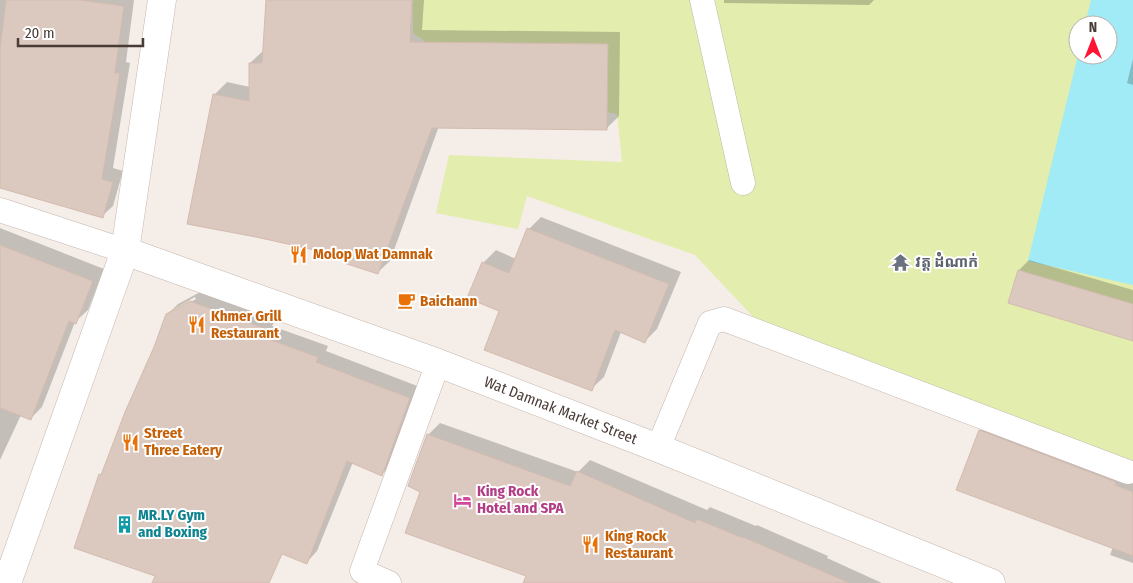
<svg xmlns="http://www.w3.org/2000/svg" width="1133" height="583" viewBox="0 0 1133 583" font-family="'Fira Sans Condensed','Noto Sans Khmer',sans-serif">
<style>
.green{fill:#e2edae;fill-rule:evenodd}
.water{fill:#a0ebf6}
.shadow{fill:#0003;fill-rule:evenodd}
.building{fill:#dbc8bf;stroke:#d3bbaf}
.lines{fill:none;stroke-linecap:round;stroke-linejoin:round}
.lane-casing{stroke:#c5b5ad;stroke-width:25}
.street-casing{stroke:#c5b5ad;stroke-width:29}
.lane{stroke:#fff;stroke-width:24}
.street{stroke:#fff;stroke-width:28}
.labels{text-anchor:middle;dominant-baseline:central;stroke-width:4;stroke-linejoin:round;paint-order:stroke}
.food-label{font-size:15px;font-weight:bold;fill:#c56008;stroke:#fff;text-anchor:start}
.worship-label{font-size:15px;font-weight:bold;fill:#5b616d;stroke:#fff;text-anchor:start}
.street-label{font-size:15px;fill:#493c36;stroke:#fff}
.hotel-label{font-size:15px;font-weight:bold;fill:#b23c85;stroke:#fff;text-anchor:start}
.culture-label{font-size:15px;font-weight:bold;fill:#0d838f;stroke:#fff;text-anchor:start}
</style>
<rect width="100%" height="100%" fill="#f5eee8"/>
<path class="green" d="M413,0H1133V468L757,321L695,255L527,196L518,229L436,213L449,155L622,162L617,114L502,96L413,33ZM1078,25H1108V55H1078Z"/>
<path class="water" d="M1091,0H1133V285L1028,261L1078,55H1108V25H1085Z"/>
<path class="shadow" d="M0,0H134L126,62L130,63L113,168L123,171L113,206L102,216L0,187Z
M267,0H424L422,30L620,32L619,116L607,128L439,126L390,261L377,273L348,256L214,95L227,82L250,87V63L263,51H264Z
M724,0H874L869,5L724,3Z
M1133,59V85L1127,83Z
M541,217L681,272L657,329L645,341L621,332L604,377L591,389L501,311L483,263L496,250L516,259L529,229Z
M0,228L104,269L88,310L75,322L42,407L30,419L21,415L0,460Z
M1029,260L1133,290V340L1009,302L1019,270Z
M202,291L276,319L272,326L328,346L326,351L420,387L393,463L382,474L353,462L317,551L307,562L283,553L240,583H156V575L100,475L104,471L155,347L167,315L178,304ZM195,297L196,299L174,312V309Z
M993,419L1133,475V563L1110,555L1113,547L980,431Z
M440,423L578,472L590,460L707,510L710,507L756,526L757,525L828,556L827,558L882,583H524L528,575L422,491L428,435Z"/>
<path class="building" d="M6,0H80L124,6L115,73H120L102,179L113,182L103,218L0,188V48Z
M266,0H412L410,42L608,44L607,130L432,128L378,274L344,263L346,257L256,237L187,224L213,94L249,101V63H262Z
M527,228L669,284L645,343L615,330L592,391L484,350L499,311L467,298L482,262L509,273Z
M0,245L93,281L76,324L69,321L31,420L0,408Z
M1018,270L1133,304V341L1008,303Z
M190,301L266,329L263,337L318,357L316,362L410,398L382,476L347,461L307,564L282,554L269,583H152L155,576L74,548L99,474L101,475L125,412L154,347L166,314Z
M979,430L1116,482L1115,485L1133,492V556L956,490Z
M427,434L570,486L577,471L695,523L697,519L743,538V537L850,583H523L526,576L405,533L420,492L408,486Z"/>
<g class="lines">
<defs>
<path id="lane" d="M702,0L743,183
M0,210L125,251
M658,448L710,323L724,319L1128,472
M389,583L362,571L438,363"/>
<g id="street">
<path id="s1" d="M125,251L438,363L658,448L991,583"/>
<path d="M7,583L125,251L162,0"/>
</g>
</defs>
<use href="#lane" class="lane-casing"/>
<use href="#street" class="street-casing"/>
<use href="#lane" class="lane"/>
<use href="#street" class="street"/>
</g>
<defs>
<symbol id="restaurant-bare" viewBox="-9 -9 18 18"><path d="M-5-6h1v4h1v-4h1v4h1v-4h1v5L-1.5 .5V6h-2V.5L-5-1ZM5-6V6H3V1.5H1.5Q1.5-4 5-6Z" fill="#e8710a" stroke="#fff" stroke-width="2.5" paint-order="stroke"/></symbol>
<symbol id="temple-bare" viewBox="-9 -9 18 18"><path d="M0-6L5-2H3V0L6.5 2.5H4V6H1.5V3h-3V6H-4V2.5H-6.5L-3 0V-2H-5Z" fill="#6b7280" stroke="#fff" stroke-width="2.5" paint-order="stroke"/></symbol>
<symbol id="cafe-bare" viewBox="-9 -9 18 18"><path d="M-5.5-4.5H6V0H3Q3 3.5 0 3.5H-2.5Q-5.5 3.5-5.5 0ZM3-3.2v2h1.7v-2ZM-6 4.5H4V6H-6Z" fill="#e8710a" stroke="#fff" stroke-width="2.5" paint-order="stroke"/></symbol>
<symbol id="hotel-bare" viewBox="-9 -9 18 18"><path d="M-6-4.5h1.5V1H6V5H4.5V3h-9V5H-6ZM-4 0a1.8 1.8 0 1 1 3.6 0ZM.5 0V-2.5h3Q6-2.5 6 0Z" fill="#d1479c" stroke="#fff" stroke-width="2.5" paint-order="stroke"/></symbol>
<symbol id="building-bare" viewBox="-9 -9 18 18"><path d="M-4-6H4V6H1V3H-1V6H-4ZM-2.5-4.3h1.7v1.8h-1.7ZM.8-4.3h1.7v1.8H.8ZM-2.5-1h1.7V.8h-1.7ZM.8-1h1.7V.8H.8Z" fill="#0f9aa8" stroke="#fff" stroke-width="2.5" paint-order="stroke"/></symbol>
</defs>
<g fill-rule="evenodd">
<use href="#restaurant-bare" x="286" y="242" width="25" height="25"/>
<use href="#temple-bare" x="888" y="250" width="25" height="25"/>
<use href="#cafe-bare" x="394" y="288" width="25" height="25"/>
<use href="#restaurant-bare" x="184" y="312" width="25" height="25"/>
<use href="#restaurant-bare" x="118" y="430" width="25" height="25"/>
<use href="#hotel-bare" x="450" y="488" width="25" height="25"/>
<use href="#building-bare" x="112" y="512" width="25" height="25"/>
<use href="#restaurant-bare" x="578" y="532" width="25" height="25"/>
</g>
<g class="labels">
<g class="food-label">
<text x="313" y="254">Molop Wat Damnak</text>
<text x="420" y="301">Baichann</text>
<text x="211" y="316">Khmer Grill<tspan x="211" dy="17">Restaurant</tspan></text>
<text x="144" y="433">Street<tspan x="144" dy="17">Three Eatery</tspan></text>
<text x="605" y="536">King Rock<tspan x="605" dy="17">Restaurant</tspan></text>
</g>
<g class="worship-label">
<text x="915" y="262">វត្ត ដំំណាក់</text>
</g>
<g class="street-label">
<text stroke="none"><textPath href="#s1" startOffset="464">Wat Damnak Market Street</textPath></text>
</g>
<g class="hotel-label">
<text x="477" y="491">King Rock<tspan x="477" dy="17">Hotel and SPA</tspan></text>
</g>
<g class="culture-label">
<text x="138" y="515">MR.LY Gym<tspan x="138" dy="17">and Boxing</tspan></text>
</g>
</g>
<g transform="translate(1093 40)"><circle r="24" fill="#ffffff" stroke="#b6b1af"/>
<path d="M0-4L9 19L0 12L-9 19Z" fill="#ff1533"/>
<text y="-8" font-size="14" font-weight="bold" text-anchor="middle" fill="#493c36">N</text>
</g>
<path d="M18 38v8h125v-8" fill="none" stroke="#493c36" stroke-width="2.5"/>
<text x="25" y="38" font-size="15" fill="#493c36" stroke="#ffffff" stroke-width="4" paint-order="stroke">20 m</text>
</svg>
